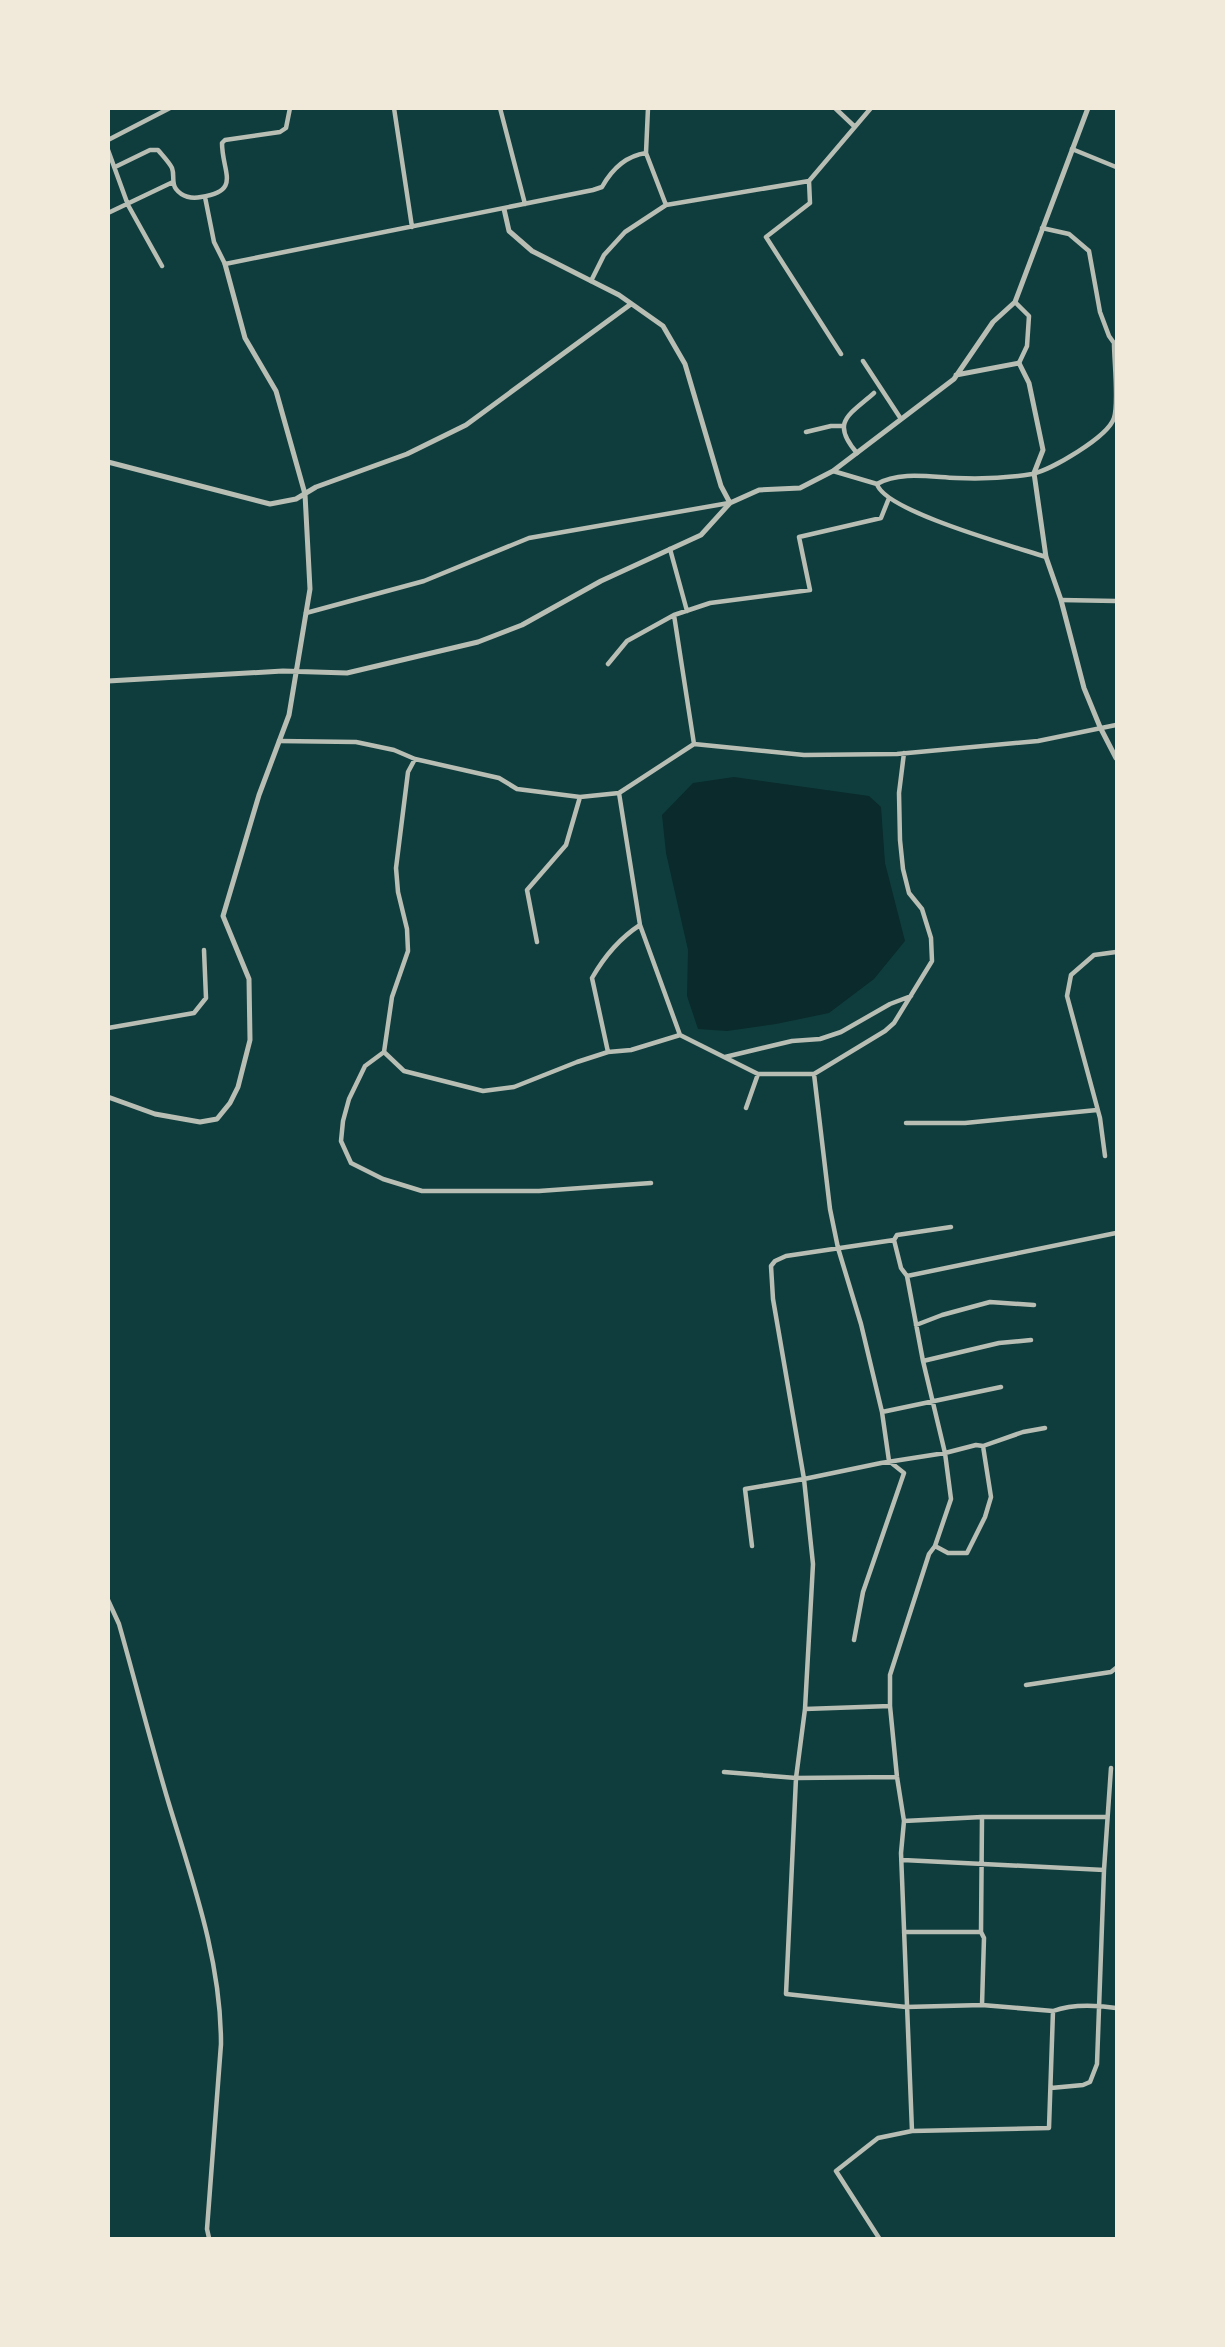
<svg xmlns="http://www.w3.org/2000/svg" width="1225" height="2347" viewBox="0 0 1225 2347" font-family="'Source Sans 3',sans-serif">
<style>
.water{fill:#0a2a2b}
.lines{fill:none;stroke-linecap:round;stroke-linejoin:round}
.minor{stroke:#b8beb3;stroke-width:4.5}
.tertiary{stroke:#b8beb3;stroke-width:5}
</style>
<rect width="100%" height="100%" fill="#0f3d3e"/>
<path class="water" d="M734,777L869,796L881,807L885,863L905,941L874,979L829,1013L776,1024L727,1031L698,1029L687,996L688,950L666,853L662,815L693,783Z"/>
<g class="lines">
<path class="minor" d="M394,108L412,227
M500,108L525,204
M648,108L646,153L666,205
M835,108L855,127
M108,140L170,108
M1072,149L1116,167
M108,150L128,205L162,266
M115,167L150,150H158C163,156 169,162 172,168C175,176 171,183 176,189C182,197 192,199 201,197C242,191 222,172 222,143L225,140L280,132L286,128L290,108
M205,197L214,242L225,264L593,190L602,187C612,169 625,156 646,153
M108,213L173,182
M591,281L604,255L625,232L666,205L809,181
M1015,302L1029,316L1027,346L1019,363
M841,354L766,237L810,203L809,181L871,108
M863,361L901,419
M806,432L831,426H843
M857,453C830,422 849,415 874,393
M833,471L877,484C884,511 1016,547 1046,557
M877,484C899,471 931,477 956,478C980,479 1008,478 1032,474C1051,470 1108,437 1114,418C1119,403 1114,361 1114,343L1109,336L1100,312L1089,251L1069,234L1042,228
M670,549L687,611
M1061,600L1116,601
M306,613L424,581L529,538L729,503
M674,615L710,603L810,590L799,537L881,518L889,498
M608,664L627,641L674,615L694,744
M279,741L356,742L394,750L415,759L499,778L517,789L580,797L619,793L694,744L804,755L897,754L1038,741L1116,725
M415,759L408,772L396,868L398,892L407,929L408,951L392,997L384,1052L365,1066L349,1099L343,1121L341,1141L351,1163L383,1179L422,1191H539L651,1183
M619,793L640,925L680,1035
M537,942L527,890L566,845L580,797
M108,1028L194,1013L206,998L204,950
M384,1052L404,1071L483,1091L514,1087L577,1062L608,1052L631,1050L680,1035L758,1074H814L885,1031L894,1023L932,961L931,938L922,909L909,893L903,869L900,840L899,793L904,753
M608,1052L592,978C604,957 620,938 640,925
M725,1057L792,1041L820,1039L841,1032L890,1004L911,996
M814,1074L830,1209L838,1248L861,1324L882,1412L889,1461L904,1473L863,1592L854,1640
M746,1108L758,1074
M906,1123H965L1097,1110
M1105,1156L1100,1118L1067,996L1071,975L1094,955L1116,952
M951,1227L897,1235L894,1240L786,1256L775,1261L771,1266L773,1299L804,1479L881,1463L945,1453L976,1445L983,1446L1023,1432L1045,1428
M907,1276L1116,1233
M916,1325L942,1315L990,1302L1034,1305
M923,1361L999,1343L1031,1340
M882,1412L1001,1387
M752,1546L745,1489L804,1479L813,1564L805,1709L796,1778L786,1994L906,2007L982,2005L1053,2011C1072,2004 1096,2005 1116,2008
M935,1546L948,1553H967L985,1517L991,1497L983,1446
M108,1600L119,1624C136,1684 151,1744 169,1804C193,1883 221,1960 221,2044L207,2229L209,2238
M1026,1685L1111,1672L1116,1668
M890,1706V1675L929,1554L935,1546L951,1499L945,1453L923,1361L907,1276L901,1268L894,1240
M805,1709L890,1706L897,1777L904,1821L901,1853L912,2131L1049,2128L1053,2011
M724,1772L796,1778L897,1777
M982,1817L981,1932L984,1938L982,2005
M904,1821L982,1817H1107
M903,1860L1104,1870
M904,1932H981
M1051,2088L1083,2085L1090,2082L1097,2064L1104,1870L1111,1768
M879,2238L836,2171L878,2138L912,2131"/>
<path class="tertiary" d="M504,209L509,231L532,251L619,295L663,326L685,364L721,486L730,503
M956,375L1019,363L1029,383L1043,450L1034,473L1046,557L1061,600L1084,688L1100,727L1116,758
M108,462L270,504L296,499L316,487L407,454L466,425L631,304
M108,681L283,671L347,673L478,642L522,625L601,581L701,535L730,503L759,490L800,488L833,471L954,379L993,322L1015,302L1088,108
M108,1097L155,1114L200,1122L217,1119L230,1103L238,1087L250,1040L249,979L223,916L259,795L289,715L310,589L305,494L276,391L245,338L225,264"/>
</g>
<rect width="1225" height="2347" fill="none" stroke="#f1e9da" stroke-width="220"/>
</svg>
